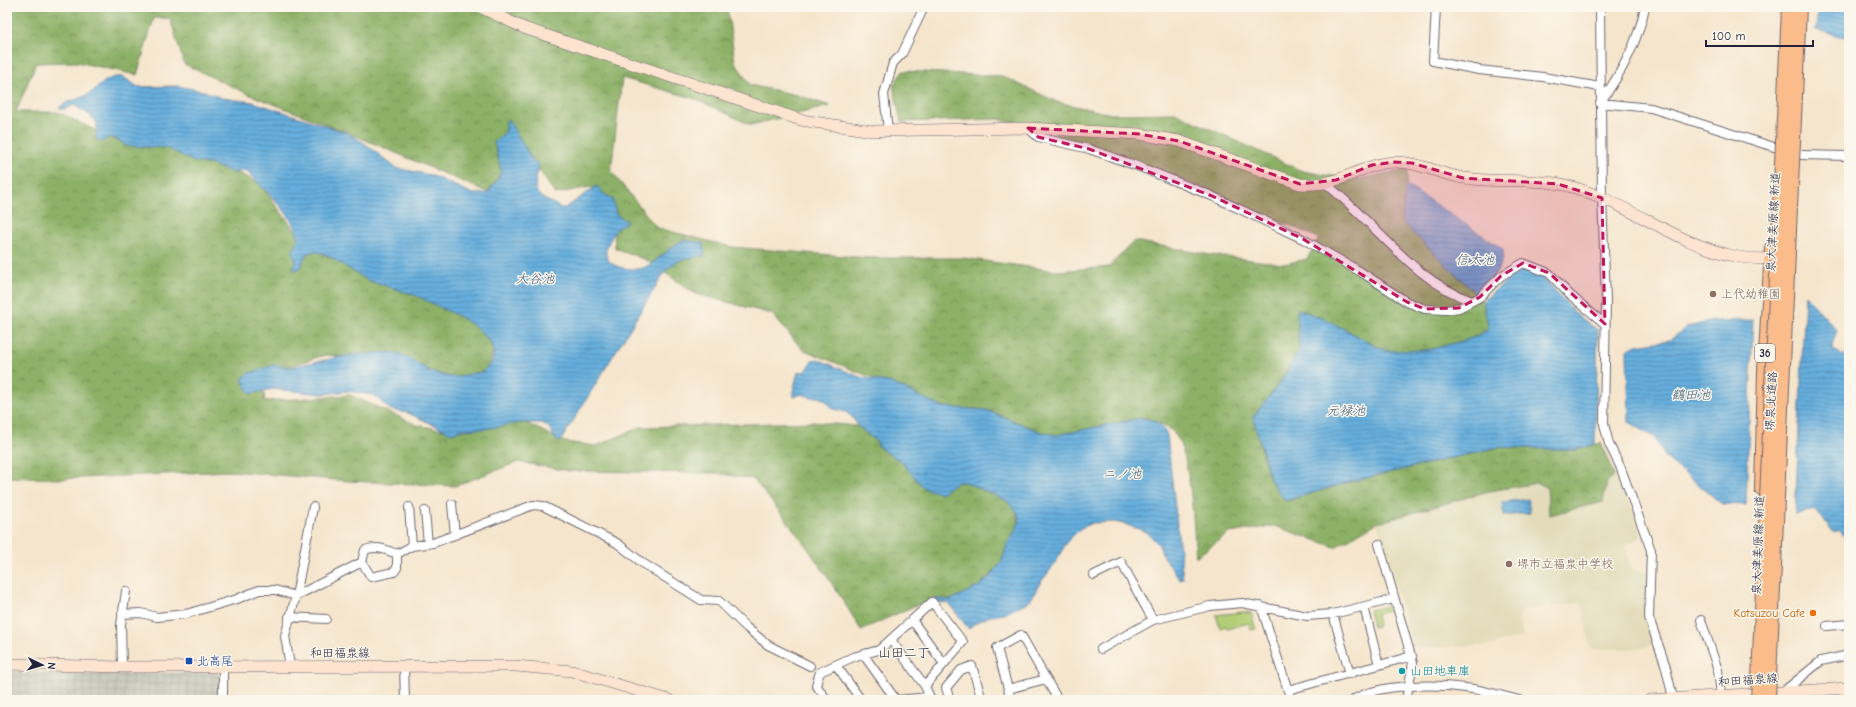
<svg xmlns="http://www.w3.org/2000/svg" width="1856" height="707" viewBox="0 0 1856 707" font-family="'Comic Neue','Klee One',sans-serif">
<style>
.built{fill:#e2dcba}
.industrial{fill:url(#industrial-grid)}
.forest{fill:url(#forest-crowns);stroke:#576950}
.park{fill:#b1cd74;stroke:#6a7858}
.water{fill:url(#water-rules);stroke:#44688c}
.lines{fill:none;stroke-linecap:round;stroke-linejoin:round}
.street-casing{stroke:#6c666e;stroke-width:10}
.secondary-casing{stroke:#6c666e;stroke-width:12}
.primary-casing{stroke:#6c666e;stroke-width:14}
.street{stroke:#fff;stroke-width:8}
.secondary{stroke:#fde4d1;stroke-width:11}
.primary{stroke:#fabc8b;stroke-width:12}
.highway-bridge-casing{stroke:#6c666e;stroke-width:16;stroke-linecap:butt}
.highway-bridge{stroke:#fabc8b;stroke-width:14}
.marked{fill:#c2185b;fill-opacity:0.2;stroke:#c2185b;stroke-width:3;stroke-dasharray:8 5;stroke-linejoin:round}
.education-dot{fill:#8d6e63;stroke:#fbf7ec;stroke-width:1.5}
.food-dot{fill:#e8710a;stroke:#fbf7ec;stroke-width:1.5}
.transit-dot{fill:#1a4fb4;stroke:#fbf7ec;stroke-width:1.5}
.culture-dot{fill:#0f9aa8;stroke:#fbf7ec;stroke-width:1.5}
.labels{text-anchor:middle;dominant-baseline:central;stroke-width:3;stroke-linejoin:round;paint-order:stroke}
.shield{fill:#fbf7ec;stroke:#636270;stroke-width:1}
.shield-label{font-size:11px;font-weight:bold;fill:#22223b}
.street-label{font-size:12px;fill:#22223b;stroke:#fbf7ec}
.education-label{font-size:12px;fill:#785e54;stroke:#fbf7ec;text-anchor:start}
.food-label{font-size:12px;fill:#c56008;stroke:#fbf7ec;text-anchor:end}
.transit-label{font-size:12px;fill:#164399;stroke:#fbf7ec;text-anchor:start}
.culture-label{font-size:12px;fill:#0d838f;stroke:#fbf7ec;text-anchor:start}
.water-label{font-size:13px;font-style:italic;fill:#3d5a7c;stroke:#fbf7ec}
.neighbourhood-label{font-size:13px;fill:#22223b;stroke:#fbf7ec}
</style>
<defs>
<pattern id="industrial-grid" width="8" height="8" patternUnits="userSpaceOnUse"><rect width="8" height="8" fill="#c5c5b8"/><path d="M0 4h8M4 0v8" fill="none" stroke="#a9a99f"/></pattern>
<pattern id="forest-crowns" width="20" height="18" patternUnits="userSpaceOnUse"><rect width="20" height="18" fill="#8cb066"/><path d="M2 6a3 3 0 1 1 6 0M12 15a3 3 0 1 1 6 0" fill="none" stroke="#728f55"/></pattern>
<pattern id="water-rules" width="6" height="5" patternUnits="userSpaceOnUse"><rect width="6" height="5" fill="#66aedd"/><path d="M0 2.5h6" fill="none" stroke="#548db4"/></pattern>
</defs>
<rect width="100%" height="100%" fill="#fbf7ec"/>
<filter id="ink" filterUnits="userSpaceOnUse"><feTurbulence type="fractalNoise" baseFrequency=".025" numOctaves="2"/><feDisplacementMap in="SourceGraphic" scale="8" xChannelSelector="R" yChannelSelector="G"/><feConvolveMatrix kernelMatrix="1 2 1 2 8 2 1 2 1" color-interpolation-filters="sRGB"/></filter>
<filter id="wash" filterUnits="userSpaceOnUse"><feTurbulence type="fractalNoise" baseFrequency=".012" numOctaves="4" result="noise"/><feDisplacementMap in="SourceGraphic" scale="16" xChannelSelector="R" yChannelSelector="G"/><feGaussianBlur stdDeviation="0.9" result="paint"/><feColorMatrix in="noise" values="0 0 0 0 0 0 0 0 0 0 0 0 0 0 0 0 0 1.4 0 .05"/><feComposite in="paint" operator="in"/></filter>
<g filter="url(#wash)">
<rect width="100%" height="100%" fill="#f5e5cc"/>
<path class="built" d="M1618,474L1642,536L1626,546L1630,569L1647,572L1645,614L1653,643L1641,649H1593L1590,647L1581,603L1525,609L1519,617L1523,637L1497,643V645L1419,648L1413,646L1377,523L1489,491L1537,483L1547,487L1550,515L1585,507L1607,482L1614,475Z"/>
<path class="industrial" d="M7,670L56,673L217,672L220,676V700H7Z"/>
<path class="forest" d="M7,7H727L735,62L750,85L797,95L830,106L751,125L693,98L622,78L611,171L657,228L732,247L869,258H963L1058,271L1109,267L1134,241L1211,255L1284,264L1307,259L1319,238L1192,184L999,119L901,122L893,85L903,71L1002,76L1057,102L1111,114L1176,113L1302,171L1355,180L1408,169L1402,222L1483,301L1489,329L1473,338L1429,350L1386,351L1327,320L1298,309L1299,351L1279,384L1253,417L1270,480L1285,501L1349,482L1499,447L1575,450L1601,443L1614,475L1607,482L1603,502L1549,515L1547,487L1537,483L1489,491L1377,523L1335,547L1274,526L1229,533L1196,557C1193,526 1192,456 1174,433C1168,425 1150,419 1141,418L1057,435L1041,432L987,410L942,407L892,383L880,381L802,349L772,314L696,294L646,260L615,248L612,199L590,187L555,194L519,139L501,145V176L487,192L361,138L248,94L184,64L170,18H154L137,75L77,62L36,63L16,112H58L115,140L166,145L230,169L259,183L309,249L343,253L476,326L495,344L488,370L454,379L407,362L325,355L273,371L262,379L265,401L350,395L417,425L453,432L524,422L565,442L596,446L641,427L813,422L858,426L877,442L880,448L902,462L921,485L926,489L941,492L957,482H965L1007,501L1017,512L1019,523L999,567L979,586L951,600L936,599L914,606L861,630C829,576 793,526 753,479L715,473L569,471L518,462L455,486L348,481L230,471L59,479L7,477Z"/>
<path class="park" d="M1392,605L1393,610L1376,614L1378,626L1373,627L1369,610Z
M1243,612L1251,613L1256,629L1251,630L1249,623L1227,629L1226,626L1220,628L1216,615Z"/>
<path class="water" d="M1818,7H1849V38L1816,30Z
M116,77H123L138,87L177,86L204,91L222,98L253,102L345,132L363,142L396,168L431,175L473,194L488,193L499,177L501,170L494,143L506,131V121L508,119L533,161L539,164C538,176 529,190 544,199C550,202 554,203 560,208H565L597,186L604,194L613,199L616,214L627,222C625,224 622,225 619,227C615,230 611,238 609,242C596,265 626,272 643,268C653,265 671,246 683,240L703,243L705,255L678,261L666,270L560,442L556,440L550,428L542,423H520L485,429H464L451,433L408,413L391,410L373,395L347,391L323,394L273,389L250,394L243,381V378L249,373L274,365L290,367L350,355L388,352L397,353L407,357L431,372L445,376L454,377L482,372L492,362L494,352L490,342L477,328L460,317L415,295L367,280L327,255L315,251L306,254C303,260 302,271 293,270L296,260L292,252C295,248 298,243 298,237C296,216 260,187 246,170L234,173L210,164L194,162L167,148L126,146L118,140L111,137L103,141H97L96,138L97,123L90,115L74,105L63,110L59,108C66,101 80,99 89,94C99,88 105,78 116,77Z
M1406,185L1503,249C1506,262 1488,289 1475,293L1402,222Z
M1525,269L1544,278L1578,316L1598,330L1595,444L1575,450L1499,447L1349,482L1285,501L1270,479L1253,417L1279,384L1299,351L1297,309L1327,320L1386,351L1429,350L1473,338L1489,329L1483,301L1511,276Z
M1805,295L1837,330L1832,345L1833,349L1843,356L1849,351V542L1838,530L1834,533L1816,510L1795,514Z
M1753,320L1746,505L1722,504L1666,458L1654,437L1629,422L1627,350L1636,345L1670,340L1687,327L1713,321Z
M817,359L860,377L892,383L942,407L986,410L1041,432L1057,435L1141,418C1155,419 1161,423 1167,435L1183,579L1180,580L1163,556L1159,545L1147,532L1124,524L1113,522L1092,523L1081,528L1066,543L1055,564L1040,583L1030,601L999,615L990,616L972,625L969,629L948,603L936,602V599L951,600L979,586L991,576L1002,561L1007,545L1019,523V517L1017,512L1007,501L965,482H957L941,493L926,489L921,485L902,462L880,448L877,442L858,426L852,417L846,412L833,409L825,400L819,397H810L802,394L794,397L793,391L798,372H804L813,360Z
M1528,499L1530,513L1504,516L1502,502Z"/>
</g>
<g filter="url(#ink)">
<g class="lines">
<defs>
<path id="street" d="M1436,7L1433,61L1479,70L1543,77L1600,87
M1600,7L1602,198L1606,300L1604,424L1609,444L1620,466L1651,550L1649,618L1665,664L1673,698
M1600,103L1651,108L1777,148
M1600,103C1621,74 1638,42 1645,7
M1028,128L1038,137L1089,149L1140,167L1212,196L1303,239L1361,272L1407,302L1425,309L1445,310L1459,308L1480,297L1501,276L1523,263L1549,273L1569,294L1605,324
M888,131L884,94L893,63L902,54L924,7
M1799,155L1849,156
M1325,183C1333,190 1342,197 1350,205C1388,240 1422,284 1472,301
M452,504L455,535
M409,507L412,546
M425,511L428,544
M1379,544L1413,663L1406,700
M362,562L371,577L394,572L397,568V554
M1094,575L1121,562L1153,620
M1261,606L1291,700
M1364,607L1379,665
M122,614L141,613L157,617L186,614L237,599L259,590H275L296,596L362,562L365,550C376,545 386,550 397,554L412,546L433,543L533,505L543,506L617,543L644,564L701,600L719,601L747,628L768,645L810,666
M1333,614L1350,674
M289,617L326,619
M912,620L944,664
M1701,620L1718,670L1721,695
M1827,626L1849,624
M891,640L925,686L931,700
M1101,649L1153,620L1210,606L1242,603L1307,616L1333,614L1394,599
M863,654L896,700
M836,665L861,700
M223,666V700
M290,666L285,636L296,596L313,507
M404,666L405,700
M122,667L121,625L126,591
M1008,689L1046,679
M1288,690L1412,656
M1784,691L1821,661L1849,655
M827,700L816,685L820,672L853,657L879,650L932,602L963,642L925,686
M897,700L929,697
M950,700L946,688L961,670L972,666L982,700
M1011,700L997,648L1021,635L1058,700
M1353,700C1378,683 1437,684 1466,688C1484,690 1502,696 1520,700"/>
<path id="secondary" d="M480,7L524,28L801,120L873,131L1028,128L1139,134L1179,141L1300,184C1312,185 1323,184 1336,180C1356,174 1374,162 1396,162C1419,162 1441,175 1464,178C1495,183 1529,178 1560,184C1622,197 1672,243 1734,256C1748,259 1765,259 1779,258
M7,664L122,667L516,666L572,671L669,700
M1650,700L1849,688"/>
<path id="primary" d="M1761,489L1764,371L1771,248"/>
</defs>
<use href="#street" class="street-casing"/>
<use href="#secondary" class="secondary-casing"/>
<use href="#primary" class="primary-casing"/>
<use href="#street" class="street"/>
<use href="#secondary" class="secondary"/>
<use href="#primary" class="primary"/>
<defs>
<path id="highway-bridge" d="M1758,700L1789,7
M1768,700L1799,7"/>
</defs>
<use href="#highway-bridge" class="highway-bridge-casing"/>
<use href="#highway-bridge" class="highway-bridge"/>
</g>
</g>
<path class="marked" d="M1028,128L1139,134L1179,141L1300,184L1336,180L1372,165L1395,162L1412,163L1463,178L1558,184L1602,198L1605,324L1549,273L1523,263L1501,276L1480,297L1459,308L1425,309L1407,302L1303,239L1212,196L1089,149L1038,137Z"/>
<g class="education-dot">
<circle cx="1713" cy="294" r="4"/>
<circle cx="1509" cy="564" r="4"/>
</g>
<circle class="food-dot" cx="1813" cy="613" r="4"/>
<rect class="transit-dot" x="185" y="657" width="8" height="8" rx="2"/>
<circle class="culture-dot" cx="1402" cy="671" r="4"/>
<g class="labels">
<rect class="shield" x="1755" y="344" width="20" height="18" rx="3"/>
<g class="shield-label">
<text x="1765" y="353">36</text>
</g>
<g class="street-label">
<text transform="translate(1773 222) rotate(-87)">泉大津美原線 新道</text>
<text transform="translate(1771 401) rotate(-87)">堺泉北道路</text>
<text transform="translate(1758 545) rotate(-88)">泉大津美原線 新道</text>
<text x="340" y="653">和田福泉線</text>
<text transform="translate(1748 680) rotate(-4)">和田福泉線</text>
</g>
<g class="education-label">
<text x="1721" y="294">上代幼稚園</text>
<text x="1517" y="564">堺市立福泉中学校</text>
</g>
<g class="food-label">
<text x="1805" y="613">Katsuzou Cafe</text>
</g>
<g class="transit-label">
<text x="197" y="661">北高尾</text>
</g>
<g class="culture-label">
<text x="1410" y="671">山田地車庫</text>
</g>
<g class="water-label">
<text x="1475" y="259">信太池</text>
<text x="535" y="278">大谷池</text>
<text x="1691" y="394">鶴田池</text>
<text x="1346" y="410">元禄池</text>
<text x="1122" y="473">ニノ池</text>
</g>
<g class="neighbourhood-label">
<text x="904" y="652">山田二丁</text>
</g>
</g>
<rect width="1856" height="707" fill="none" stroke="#fbf7ec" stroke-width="24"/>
<g transform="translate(42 665) rotate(95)" stroke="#fbf7ec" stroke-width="3" paint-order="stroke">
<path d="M0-3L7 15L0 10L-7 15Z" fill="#22223b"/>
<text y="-6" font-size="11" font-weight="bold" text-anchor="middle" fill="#22223b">N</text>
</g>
<path d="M1706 40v6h107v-6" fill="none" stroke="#22223b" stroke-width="2"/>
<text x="1712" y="40" font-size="12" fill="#22223b" stroke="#fbf7ec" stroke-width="3" paint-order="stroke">100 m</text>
</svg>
